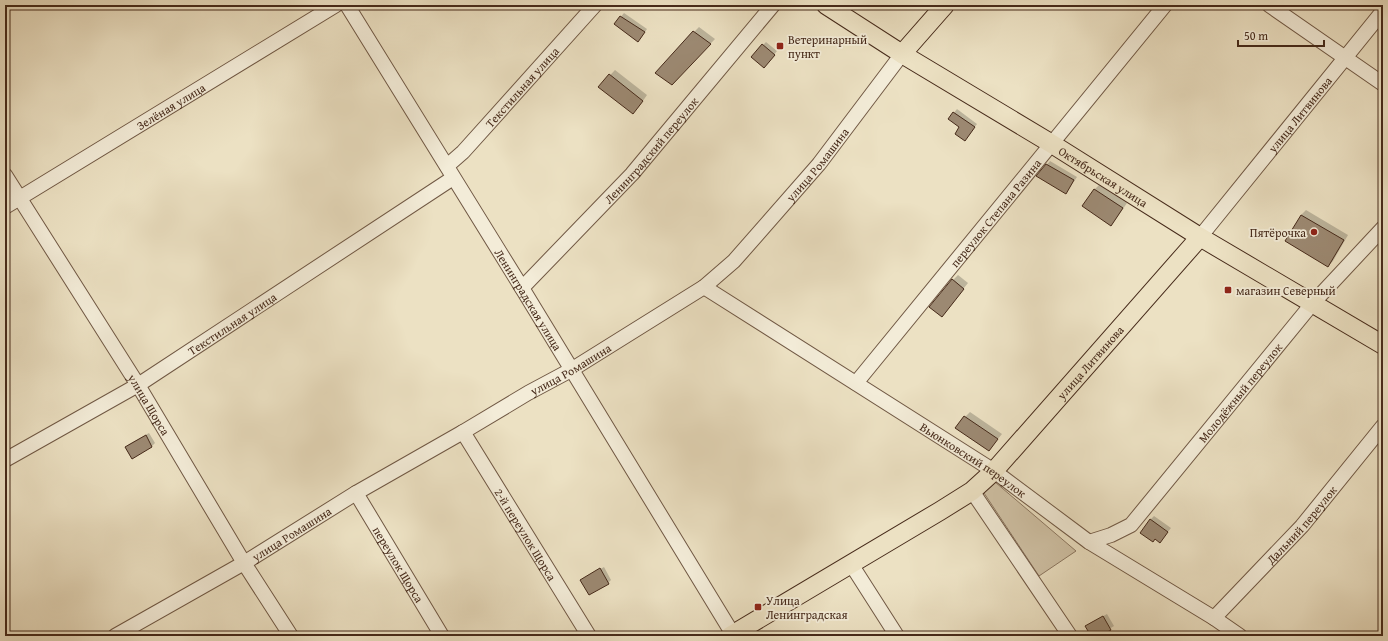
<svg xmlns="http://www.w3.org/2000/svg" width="1388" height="641" viewBox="0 0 1388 641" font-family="'Gentium Book Plus',serif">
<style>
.green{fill:#d0c2a6;stroke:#8b7660}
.shadow{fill:#0003}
.building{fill:#9c8972;stroke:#462a1a}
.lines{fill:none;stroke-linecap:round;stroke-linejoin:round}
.minor-casing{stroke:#705844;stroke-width:16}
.major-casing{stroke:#462a1a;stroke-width:20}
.minor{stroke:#f3ecd8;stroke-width:14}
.major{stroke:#ece1c3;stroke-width:18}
.poi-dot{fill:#8f2418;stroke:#f3ecd8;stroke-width:1.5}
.labels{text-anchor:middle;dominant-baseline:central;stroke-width:3.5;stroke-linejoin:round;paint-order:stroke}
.poi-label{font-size:12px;fill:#462a1a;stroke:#f3ecd8;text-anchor:start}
.street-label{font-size:12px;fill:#462a1a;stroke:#f3ecd8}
</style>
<rect width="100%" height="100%" fill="#ece1c3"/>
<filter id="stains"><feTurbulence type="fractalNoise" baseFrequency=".005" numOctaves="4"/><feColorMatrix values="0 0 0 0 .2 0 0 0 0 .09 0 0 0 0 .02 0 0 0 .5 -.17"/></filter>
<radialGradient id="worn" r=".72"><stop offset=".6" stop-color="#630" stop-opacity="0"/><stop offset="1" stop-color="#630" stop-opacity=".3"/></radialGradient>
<path class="green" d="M995,482L1076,551L1039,576L984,493Z"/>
<path class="shadow" d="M299,5H308L301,9Z
M624,13L647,29L641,38L615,24Z
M699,27L715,39L672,84L694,32Z
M766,42L777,51L767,64L763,45Z
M615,70L647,95L638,108L599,87Z
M957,109L977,124L968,136L961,127L949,119Z
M1050,161L1077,177L1066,193L1037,176Z
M1099,185L1127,203L1116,219L1111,224L1094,190Z
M1306,210L1348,235L1333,261L1328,266L1301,215Z
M958,275L968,283L946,310L953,280Z
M970,412L1002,434L989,450L965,417Z
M149,433L155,443L152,446L132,458L126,448L129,444Z
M1154,516L1171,528L1160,542L1155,538L1151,519Z
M604,567L611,580L608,583L581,580Z
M1107,614L1114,626L1098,636H1092L1090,623Z
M343,631L347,636H336Z"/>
<path class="building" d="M620,16L645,32L638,42L614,24Z
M693,31L711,44L672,85L655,73Z
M762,44L775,55L764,68L751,57Z
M609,74L643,101L633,114L598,87Z
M953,112L975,127L965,141L955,134L959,127L948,119Z
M1046,164L1074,180L1066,194L1036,176Z
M1094,189L1123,208L1111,226L1082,206Z
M1301,215L1344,240L1328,267L1285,241Z
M952,279L964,289L942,317L929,307Z
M964,416L998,439L989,451L955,428Z
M146,435L152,447L132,459L125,447Z
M1150,519L1168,532L1160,543L1155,539L1153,542L1140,533Z
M600,568L609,584L589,595L580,580Z
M1103,616L1111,630L1100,636H1091L1085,626Z"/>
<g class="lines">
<defs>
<g id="minor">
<path id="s1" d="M347,5L522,288L734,636"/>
<path d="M1269,5L1383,84"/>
<path id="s2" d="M447,166L463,152L595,5"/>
<path id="s3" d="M5,175L138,385L244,563L291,636"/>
<path id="s4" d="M5,207L336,5"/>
<path id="s5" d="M1200,237L1383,11"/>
<path id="s6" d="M704,287L994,471L1089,542L1214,618L1240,636"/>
<path id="s7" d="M522,288L632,174L773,5"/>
<path id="s8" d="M856,383L1165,5"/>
<path id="s9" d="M463,432L589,636"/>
<path id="s10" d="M5,460L138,385L453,178"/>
<path d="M972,491L1070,636"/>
<path id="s11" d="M356,493L442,636"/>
<path id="s12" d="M1089,542L1111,535L1131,525L1312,304L1383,228"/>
<path d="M851,564L897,636"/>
<path id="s13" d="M1214,618L1302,526L1383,426"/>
<path id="s14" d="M115,636L244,563L356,493L463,432L528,393L571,370L704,287L734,261L819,164L902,54"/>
</g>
<g id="major">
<path id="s15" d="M826,5L902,54L1052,144L1200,237L1383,345"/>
<path d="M902,54L945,5"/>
<path id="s16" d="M730,636L940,511L972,491L994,471L1200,237"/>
</g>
</defs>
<use href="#minor" class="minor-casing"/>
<use href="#major" class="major-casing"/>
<use href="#minor" class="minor"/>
<use href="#major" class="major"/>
</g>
<g class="poi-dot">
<rect x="776" y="42" width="8" height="8" rx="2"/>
<circle cx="1314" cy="232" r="4"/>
<rect x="1224" y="286" width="8" height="8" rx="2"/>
<rect x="754" y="603" width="8" height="8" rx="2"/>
</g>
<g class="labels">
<g class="poi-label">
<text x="788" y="39">Ветеринарный<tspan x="788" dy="14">пункт</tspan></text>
<text x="1306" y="232" text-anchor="end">Пятёрочка</text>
<text x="1236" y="290">магазин Северный</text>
<text x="766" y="600">Улица<tspan x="766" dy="14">Ленинградская</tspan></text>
</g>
<g class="street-label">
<text stroke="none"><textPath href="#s2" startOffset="109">Текстильная улица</textPath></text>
<text stroke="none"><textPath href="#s4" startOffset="194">Зелёная улица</textPath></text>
<text stroke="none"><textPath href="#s5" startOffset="158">улица Литвинова</textPath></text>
<text stroke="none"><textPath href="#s7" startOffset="189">Ленинградский переулок</textPath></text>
<text stroke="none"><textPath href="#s14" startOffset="852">улица Ромашина</textPath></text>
<text stroke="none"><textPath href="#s15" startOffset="326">Октябрьская улица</textPath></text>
<text stroke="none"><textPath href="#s8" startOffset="220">переулок Степана Разина</textPath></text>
<text stroke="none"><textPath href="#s1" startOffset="346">Ленинградская улица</textPath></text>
<text stroke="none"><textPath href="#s10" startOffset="265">Текстильная улица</textPath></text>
<text stroke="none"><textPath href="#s16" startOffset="457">улица Литвинова</textPath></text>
<text stroke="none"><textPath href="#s14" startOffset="528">улица Ромашина</textPath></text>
<text stroke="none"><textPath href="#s12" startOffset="217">Молодёжный переулок</textPath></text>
<text stroke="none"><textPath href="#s3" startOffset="271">улица Щорса</textPath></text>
<text stroke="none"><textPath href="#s6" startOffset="320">Вьюнковский переулок</textPath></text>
<text stroke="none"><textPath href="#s13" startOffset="128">Дальний переулок</textPath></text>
<text stroke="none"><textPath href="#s14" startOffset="204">улица Ромашина</textPath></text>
<text stroke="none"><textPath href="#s9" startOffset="120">2-й переулок Щорса</textPath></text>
<text stroke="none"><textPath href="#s11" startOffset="83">переулок Щорса</textPath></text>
</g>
</g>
<rect width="1388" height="641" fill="none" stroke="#ece1c3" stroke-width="20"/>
<rect x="6" y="6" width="1376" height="629" fill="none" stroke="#462a1a" stroke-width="2"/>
<rect x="10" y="10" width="1368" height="621" fill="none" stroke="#462a1a"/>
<path d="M1238 40v6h86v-6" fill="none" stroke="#462a1a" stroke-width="2"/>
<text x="1244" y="40" font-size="12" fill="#462a1a" stroke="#f3ecd8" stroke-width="3" paint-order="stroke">50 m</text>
<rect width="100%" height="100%" filter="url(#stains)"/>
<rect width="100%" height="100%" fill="url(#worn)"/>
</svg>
